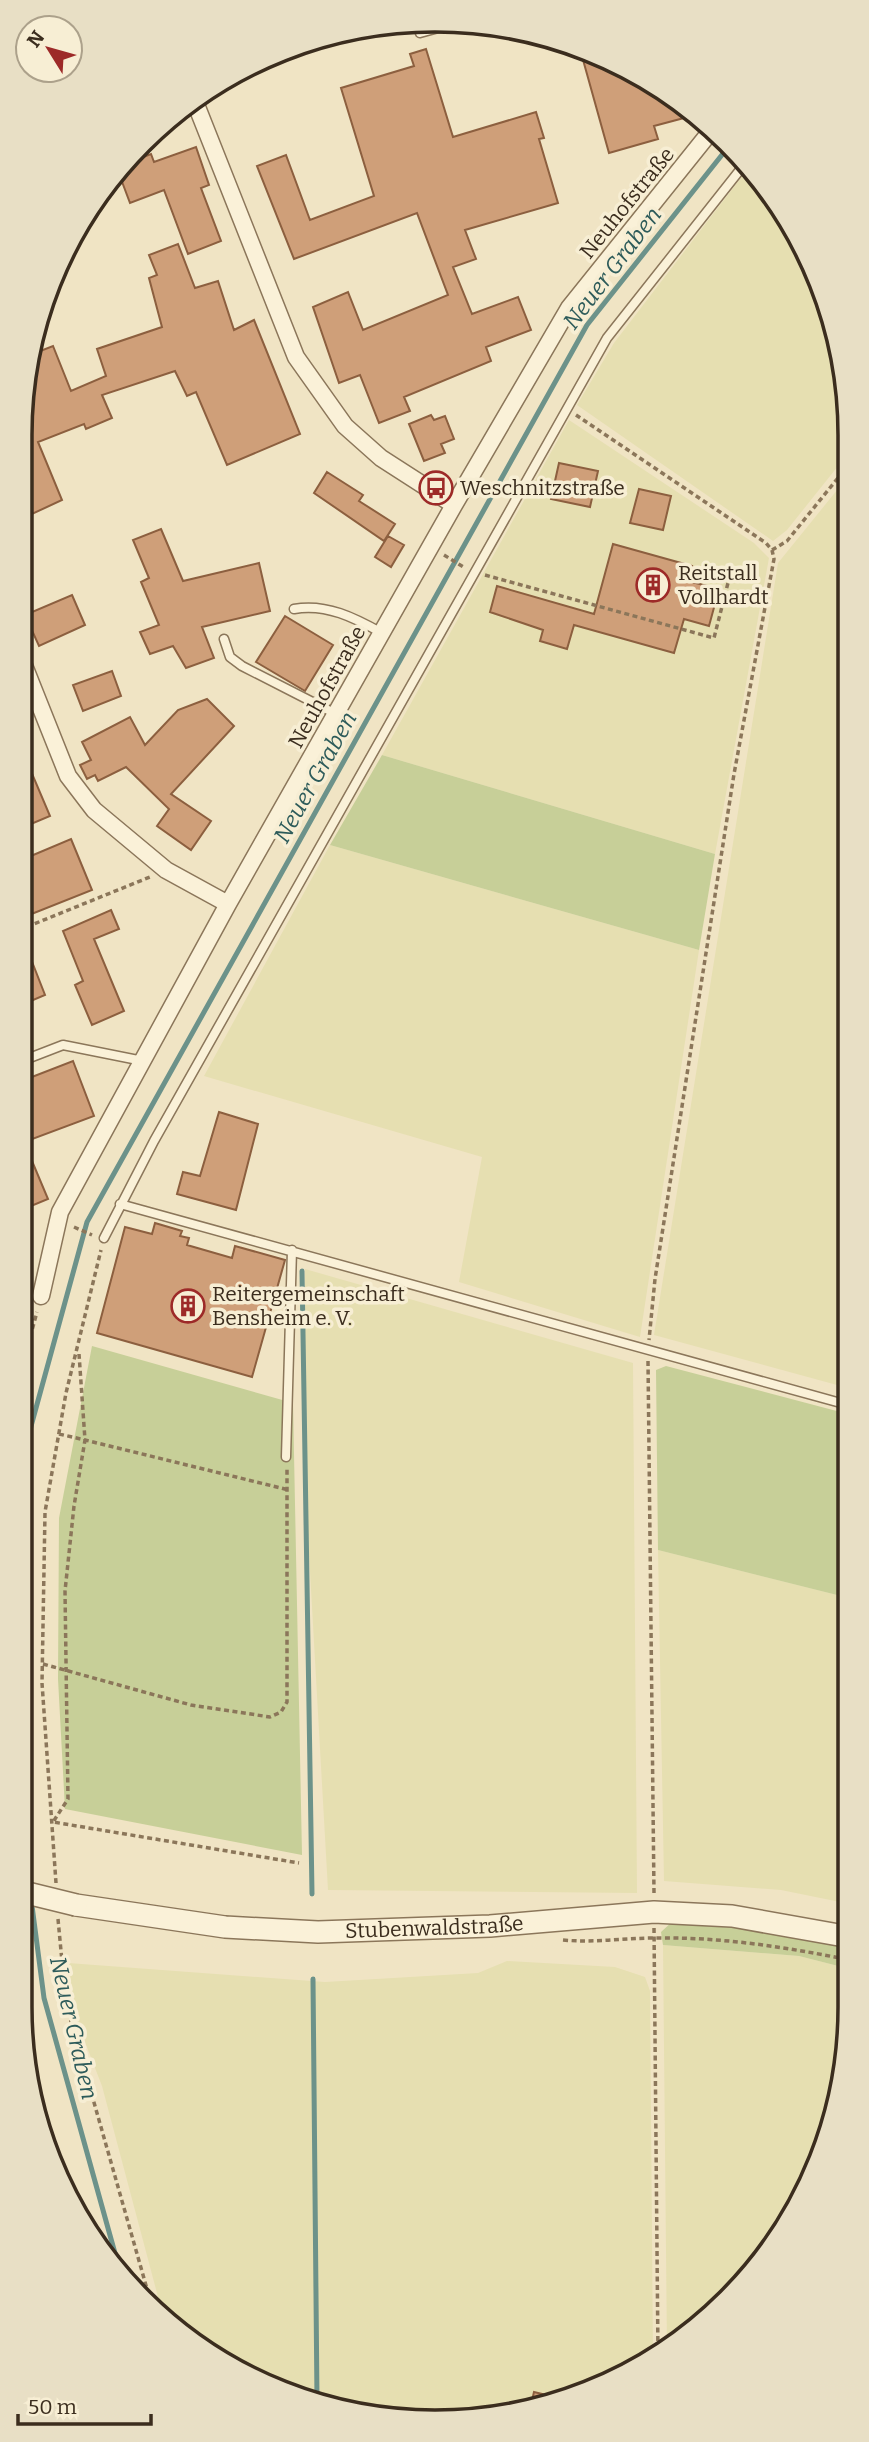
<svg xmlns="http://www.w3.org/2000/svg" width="869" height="2442" viewBox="0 0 869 2442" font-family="Bitter,serif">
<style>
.farmland{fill:#e6dfb1}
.green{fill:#c7cf98}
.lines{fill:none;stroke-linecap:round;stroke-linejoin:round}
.stream{stroke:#6c928a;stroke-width:5}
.building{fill:#cf9f79;stroke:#8c5f3f;stroke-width:2}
.service-casing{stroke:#8b765a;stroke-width:11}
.minor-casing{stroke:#8b765a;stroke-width:19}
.tertiary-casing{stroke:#8b765a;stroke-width:24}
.path{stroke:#8b765a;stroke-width:3.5;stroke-dasharray:5 3.5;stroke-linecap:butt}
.service{stroke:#faf1d8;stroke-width:8}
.minor{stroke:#faf1d8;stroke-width:16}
.tertiary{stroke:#faf1d8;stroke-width:21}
.tertiary-bridge-casing{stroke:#8b765a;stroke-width:24;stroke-linecap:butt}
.tertiary-bridge{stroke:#faf1d8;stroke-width:21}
.labels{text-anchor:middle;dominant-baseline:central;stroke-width:7;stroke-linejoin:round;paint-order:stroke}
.street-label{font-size:21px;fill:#3b2d1e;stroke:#f7eed4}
.poi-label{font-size:21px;fill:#3b2d1e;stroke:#f7eed4;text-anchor:start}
.water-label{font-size:23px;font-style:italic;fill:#2d5b5a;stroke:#f7eed4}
.rim{fill:none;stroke:#3b2d1e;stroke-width:3.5}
</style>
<rect width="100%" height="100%" fill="#f0e4c4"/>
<path class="farmland" d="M750,166L807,251L846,380V456L787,530L773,541L577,405L614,343Z
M569,420L754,543L769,558L715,854L382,755Z
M846,479L848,1388L654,1335L778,563Z
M330,845L699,950L640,1337L459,1282L482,1157L204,1076Z
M305,1269L633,1363L637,1893L328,1890L305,1483Z
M658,1550L849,1598L850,1904L781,1890L664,1881Z
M663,1945L799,1956L850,1969V2008L836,2115L780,2239L667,2351Z
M507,1961L615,1967L645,1977L650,1991L653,2358L542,2409L381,2419L250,2380L162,2312L102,2086L73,2011L68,1963L325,1982L478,1973Z"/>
<path class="green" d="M382,755L715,854L699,950L330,845Z
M92,1346L293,1403L302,1855L65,1809L58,1679L59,1518Z
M666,1366L848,1414L849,1598L658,1550L656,1370Z
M673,1921L749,1925L850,1945V1969L799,1956L663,1945L661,1932Z"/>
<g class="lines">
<path class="stream" d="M302,1271L312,1894
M19,1470L87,1222L587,325L729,146
M19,1693L30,1889
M31,1898L44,1998L123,2282
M313,1979L317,2400"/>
</g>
<path class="building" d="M426,49L453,137L536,112L544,138L539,139L558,203L465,230L476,259L453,267L472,314L518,297L531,330L486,347L491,361L404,397L410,411L379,423L360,375L339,383L313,307L348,292L363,330L448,295L417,213L294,259L257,166L286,155L310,220L374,196L341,88L414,66L410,54Z
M580,49L642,75L681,107L684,118L654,126L658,139L609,153Z
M196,147L209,185L201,188L221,241L188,254L164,190L130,203L118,171L125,164L151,154L154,162Z
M178,244L195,288L218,281L234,330L254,320L300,434L227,465L196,392L187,396L175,371L102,395L112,418L86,429L84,424L38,442L62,500L19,520V435L30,355L53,346L71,391L106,376L97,349L162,327L149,278L157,275L149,255Z
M431,415L434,420L445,416L454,439L441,444L445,453L424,461L409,424Z
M559,463L598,471L590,507L551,499Z
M327,472L363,495L359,501L395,524L384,541L314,493Z
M639,489L671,496L663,530L630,523Z
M161,529L183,581L259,563L270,611L202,627L214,658L186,668L173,646L150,654L140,632L159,625L141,582L149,578L133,540Z
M388,536L404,545L391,567L375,557Z
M613,544L692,566L688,581L719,589L709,626L684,619L674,653L574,625L567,649L540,641L543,630L490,612L497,586L594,614Z
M72,595L85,625L39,646L25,615Z
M285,616L333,645L305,691L256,662Z
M112,671L121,696L83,711L73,685Z
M207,699L234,726L171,794L211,821L191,850L157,826L169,809L126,767L98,781L95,775L87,779L80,765L91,760L82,742L130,717L145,745L178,710Z
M19,743L50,816L24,827L19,816Z
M71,839L92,890L19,919V861Z
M111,910L119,929L94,939L124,1011L92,1025L75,985L83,981L63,931Z
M20,931L45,995L19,1006V932Z
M73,1061L94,1116L24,1142L48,1199L19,1211V1082Z
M219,1112L258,1124L236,1210L177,1194L183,1172L200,1176Z
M155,1223L182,1231L180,1236L189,1238L187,1245L232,1258L235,1246L285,1260L252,1377L97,1333L125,1227L152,1234Z
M534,2392L563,2399L542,2409H530Z"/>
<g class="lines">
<defs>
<path id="service" d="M420,33L442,27
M294,609C326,603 355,618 382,633
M224,639L230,657L242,666L336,714
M19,1062L63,1045L143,1061
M120,1204L848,1405
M104,1238L154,1141L607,338L747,161
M286,1457L292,1250"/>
<path id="minor" d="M195,102L296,357L345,426L381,458L454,505
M19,653L68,776L94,810L166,870L228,904
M41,1296L60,1212L228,904L454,505L569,308L711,131"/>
<g id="tertiary">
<path id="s1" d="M76,1905L225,1927L318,1932L490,1926L654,1912L732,1916L850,1937"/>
</g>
</defs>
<use href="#service" class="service-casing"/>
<use href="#minor" class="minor-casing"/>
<use href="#tertiary" class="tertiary-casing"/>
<path class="path" d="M576,415L766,543L772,550L774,559L734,774L655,1279L649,1340
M772,550L787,541L846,468
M444,555L465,568
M485,575L714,638L730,575
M19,930L150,877
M74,1227L92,1235
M79,1354L85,1440L289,1490
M648,1361L654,1893
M19,1378L37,1312
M59,1434L85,1440L74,1506L65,1591L68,1799L53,1822L299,1863
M43,1664L191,1705L270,1717L281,1712L287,1702V1469
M56,1883L42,1683L45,1512L66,1393L101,1250
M58,1919L66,2004L151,2303
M654,1928L658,2356
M563,1940C595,1943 624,1938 656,1938C722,1937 785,1947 850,1960
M29,2057L69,2196"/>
<use href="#service" class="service"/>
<use href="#minor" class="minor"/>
<use href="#tertiary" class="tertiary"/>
<defs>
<path id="tertiary-bridge" d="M19,1891L76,1905"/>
</defs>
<use href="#tertiary-bridge" class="tertiary-bridge-casing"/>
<use href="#tertiary-bridge" class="tertiary-bridge"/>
</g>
<defs>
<symbol id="bus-ring" viewBox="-11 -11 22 22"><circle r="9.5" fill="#f7eed4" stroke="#9d2a28" stroke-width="1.5"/><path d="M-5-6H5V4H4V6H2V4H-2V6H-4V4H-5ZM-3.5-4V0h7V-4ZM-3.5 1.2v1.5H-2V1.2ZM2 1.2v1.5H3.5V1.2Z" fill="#9d2a28"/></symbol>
<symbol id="building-ring" viewBox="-11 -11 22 22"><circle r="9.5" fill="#f7eed4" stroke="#9d2a28" stroke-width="1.5"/><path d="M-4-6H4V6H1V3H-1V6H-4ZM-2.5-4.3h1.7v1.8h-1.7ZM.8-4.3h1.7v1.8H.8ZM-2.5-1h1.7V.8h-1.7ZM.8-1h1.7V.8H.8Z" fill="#9d2a28"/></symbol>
</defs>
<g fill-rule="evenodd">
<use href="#bus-ring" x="417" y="469" width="38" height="38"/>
<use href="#building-ring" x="634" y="566" width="38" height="38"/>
<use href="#building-ring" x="169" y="1287" width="38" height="38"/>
</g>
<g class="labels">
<g class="street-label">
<text transform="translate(627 203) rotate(-51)">Neuhofstraße</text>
<text transform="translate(327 687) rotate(-61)">Neuhofstraße</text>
<text stroke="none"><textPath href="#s1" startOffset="360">Stubenwaldstraße</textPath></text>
</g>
<g class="poi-label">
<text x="460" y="488">Weschnitzstraße</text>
<text x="678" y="573">Reitstall<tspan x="678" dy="24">Vollhardt</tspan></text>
<text x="212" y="1294">Reitergemeinschaft<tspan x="212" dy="24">Bensheim e. V.</tspan></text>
</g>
<g class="water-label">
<text transform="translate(612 268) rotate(-53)">Neuer Graben</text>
<text transform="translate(315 777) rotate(-61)">Neuer Graben</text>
<text transform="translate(74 2028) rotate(77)">Neuer Graben</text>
</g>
</g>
<path d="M0 0H869V2442H0ZM435 32H435A403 403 0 0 1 838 435V2007A403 403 0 0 1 435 2410H435A403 403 0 0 1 32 2007V435A403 403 0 0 1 435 32Z" fill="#e8dfc5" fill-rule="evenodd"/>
<path class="rim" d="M435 32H435A403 403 0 0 1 838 435V2007A403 403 0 0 1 435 2410H435A403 403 0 0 1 32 2007V435A403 403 0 0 1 435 32Z"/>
<g transform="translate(49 49) rotate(307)"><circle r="33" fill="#f7eed4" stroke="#aca18b" stroke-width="2"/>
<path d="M0-5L12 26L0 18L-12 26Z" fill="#9d2a28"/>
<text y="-10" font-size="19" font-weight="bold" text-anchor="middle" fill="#3b2d1e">N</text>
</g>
<path d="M18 2414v10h133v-10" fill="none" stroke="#3b2d1e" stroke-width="3.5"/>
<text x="28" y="2414" font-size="21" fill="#3b2d1e" stroke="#f7eed4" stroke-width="5" paint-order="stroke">50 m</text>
</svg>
